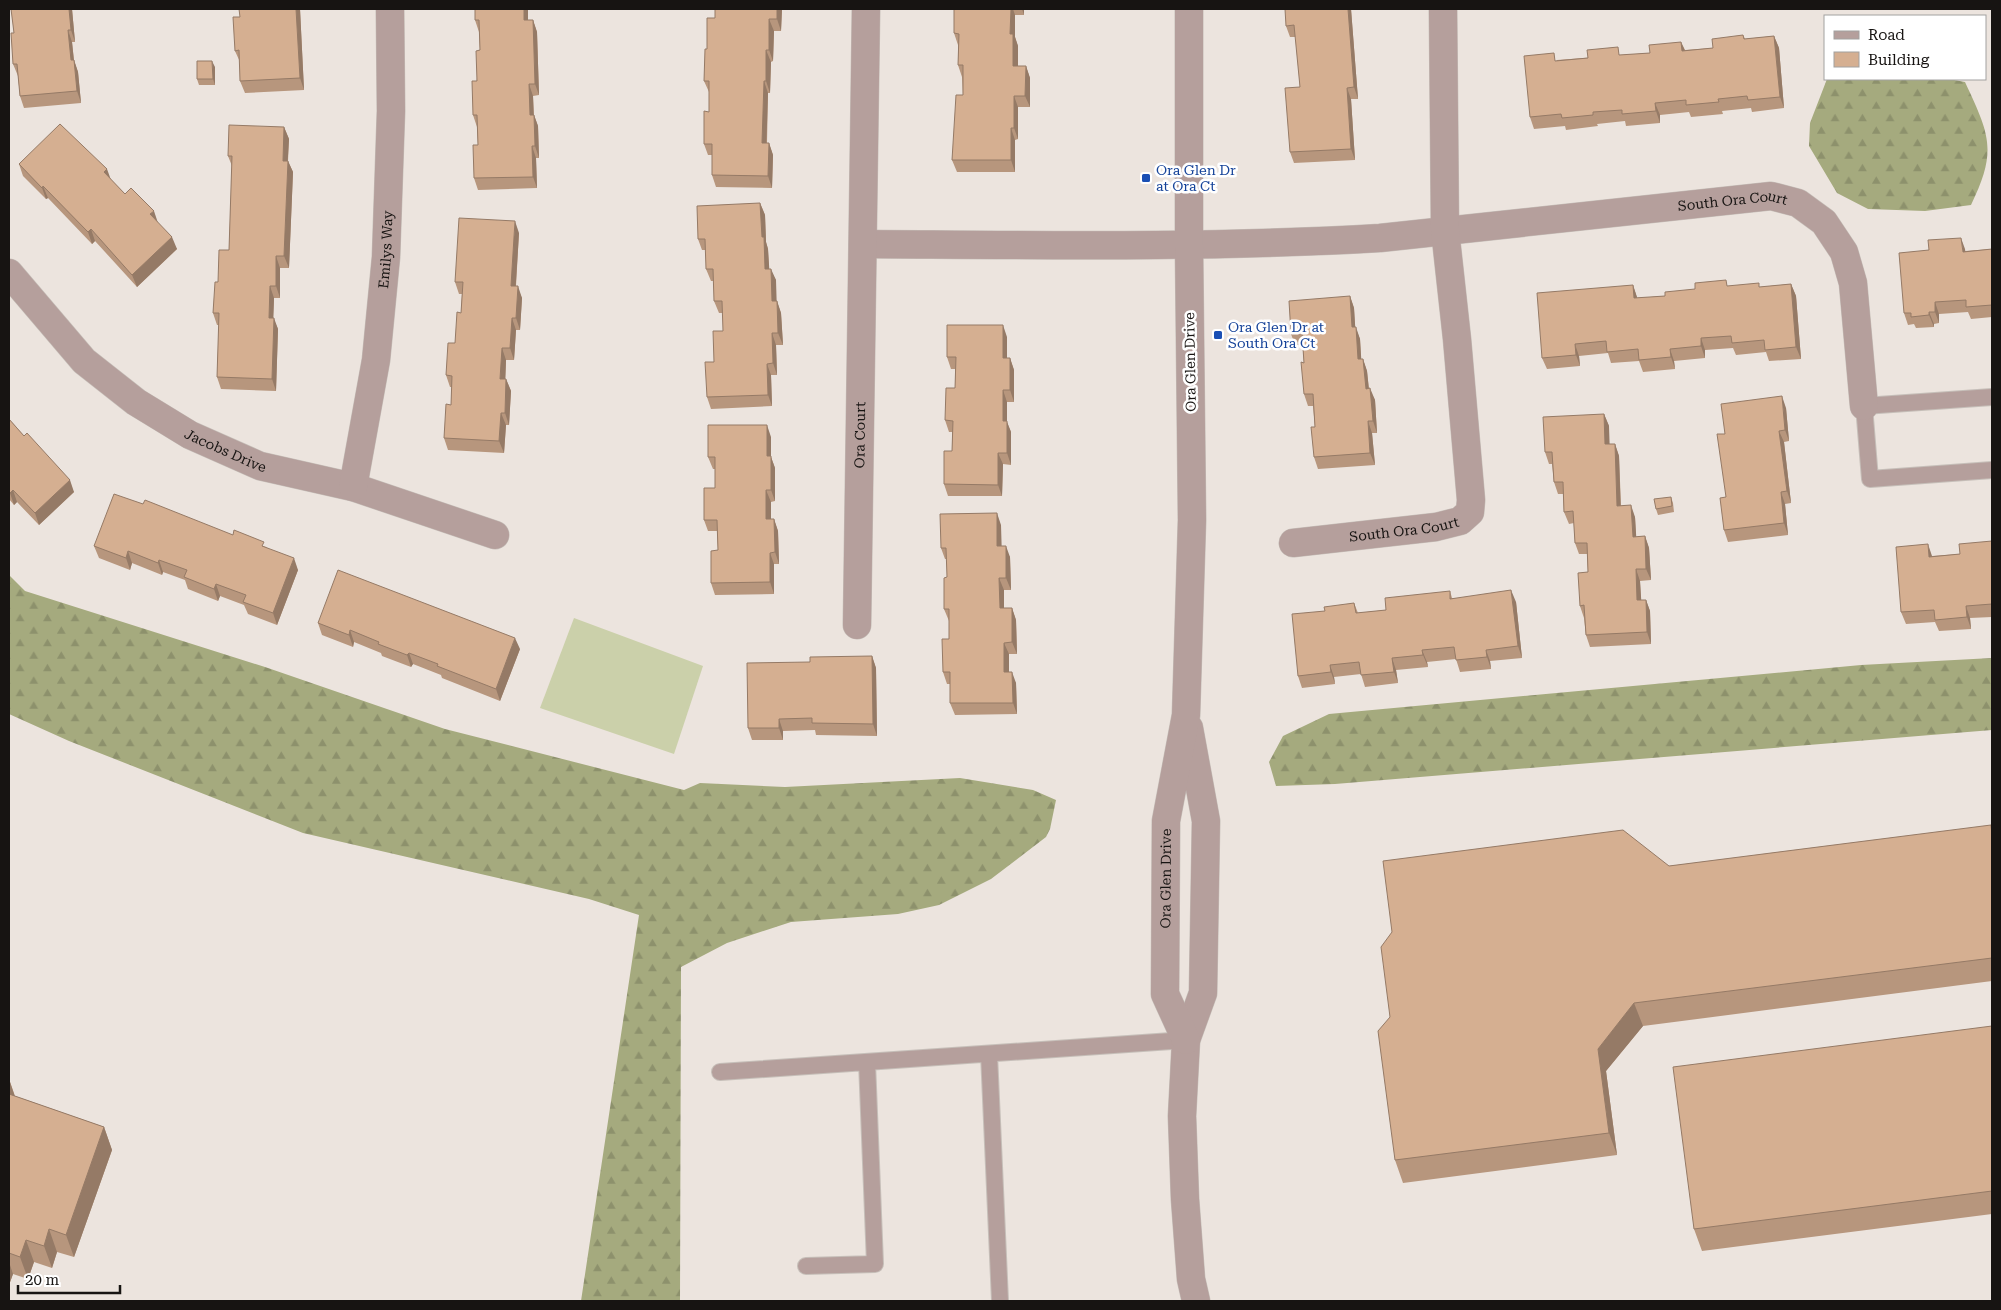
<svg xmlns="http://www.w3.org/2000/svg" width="2001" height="1310" viewBox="0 0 2001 1310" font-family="'Roboto Serif',serif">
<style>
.forest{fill:url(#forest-firs)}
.pitch{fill:#cbd0aa}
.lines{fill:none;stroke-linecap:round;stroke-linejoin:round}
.service-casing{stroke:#c6bfb9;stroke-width:18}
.minor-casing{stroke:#c6bfb9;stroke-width:29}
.tertiary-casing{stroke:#c6bfb9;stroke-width:29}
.service{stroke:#b59f9c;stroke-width:16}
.minor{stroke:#b59f9c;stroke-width:28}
.tertiary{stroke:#b59f9c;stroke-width:28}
.wall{fill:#b7967d}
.shaded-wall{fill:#957a66}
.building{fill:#d5af91;stroke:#957a66}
.transit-dot{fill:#1a4fb4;stroke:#fff;stroke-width:2}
.labels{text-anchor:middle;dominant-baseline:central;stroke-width:5;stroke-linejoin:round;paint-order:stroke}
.transit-label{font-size:14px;fill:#164399;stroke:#fff;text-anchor:start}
.street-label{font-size:14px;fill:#171412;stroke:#fff}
</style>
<defs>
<pattern id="forest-firs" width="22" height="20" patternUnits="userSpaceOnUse" patternTransform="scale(1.25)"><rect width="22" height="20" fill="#a5aa7e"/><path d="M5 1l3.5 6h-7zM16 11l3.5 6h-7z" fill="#8d916c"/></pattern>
</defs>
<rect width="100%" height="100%" fill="#ece4de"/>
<path class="forest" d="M1827,79H1949L1965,82C1989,134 1998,150 1971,205L1925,211L1868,209L1837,193L1809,146L1810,123Z
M9,575L25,591L265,667L445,729L684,790L700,783L785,787L960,778L1033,790L1056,800L1050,829L1046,837L991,879L939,905L898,914L791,922L727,943L681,967L680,1301H581L639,915L589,899L303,833L69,741L9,714Z
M1992,658V730L1335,784L1276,786L1269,762L1283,736L1329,714L1861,665Z"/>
<path class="pitch" d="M574,618L703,666L674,754L540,708Z"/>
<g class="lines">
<defs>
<path id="service" d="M1992,397L1864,406L1870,479L1992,470
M989,1054L1000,1301
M720,1072L1186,1040
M806,1266L875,1264L867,1062"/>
<g id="minor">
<path id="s1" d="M863,244C1035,245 1207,248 1380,238L1771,196L1798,203L1824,222L1844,252L1853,283L1864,406"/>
<path id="s2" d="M9,273L84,361L136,402L190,435L260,466L353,487L495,535"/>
<path id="s3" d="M353,487L376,360L386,257L391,111L390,9"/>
<path id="s4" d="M1293,543L1436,527L1460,521L1470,512L1471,500L1457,339L1445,230L1443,9"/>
<path id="s5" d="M857,625L866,9"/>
</g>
<g id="tertiary">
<path d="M1189,728L1206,821L1203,993L1186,1040L1182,1116L1185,1199L1191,1279L1196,1301"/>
<path id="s6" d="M1186,1040L1165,994L1166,821L1186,715L1192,520L1189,246V9"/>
</g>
</defs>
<use href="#service" class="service-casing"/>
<use href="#minor" class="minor-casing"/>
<use href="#tertiary" class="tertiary-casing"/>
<use href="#service" class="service"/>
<use href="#minor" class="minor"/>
<use href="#tertiary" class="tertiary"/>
</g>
<path class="wall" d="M11,9H72L75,42H72L74,60L78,72L81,103L24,108L20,96L18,76L13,64L14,33L12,12Z
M300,9L304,90L245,93L240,81V62L235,51L240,17Z
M528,9V20H533L537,32L539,95L533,96L534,115L538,126L539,158H536L537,188L478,190L474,178L478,145L477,127L473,115L480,50L479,32L475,20Z
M782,9L781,31H774L773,61L771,62L770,93H768L767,143H769L773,155L772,188L716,187L712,175V155H708L704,144L709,112V92L704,81L707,49L715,18Z
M954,9H1024V15H1015V37L1018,46V66H1026L1030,78V107H1018V139L1015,140V172H957L952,160L963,95L962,77L958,65V45L954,33Z
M1351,9L1358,99H1351L1355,160L1294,163L1290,152L1300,87L1296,37H1290L1286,26Z
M1743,35L1745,39L1774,36L1779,48L1784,108L1752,112L1751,108L1722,111L1723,114L1691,117L1689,112L1660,115V123L1626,126L1625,121L1597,124L1598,126L1566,130L1565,126L1534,129L1530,117L1557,60L1650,53L1681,42L1685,50L1713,48Z
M215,67V85H199L197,79Z
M284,127L289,139L288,161L293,172L289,268H280V298H274L273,318L278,329L276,391L221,389L217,377L219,325H217L213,313L218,282L229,250L232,166L228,156Z
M19,164L111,180L125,194L157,222L177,249L137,287L95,241L92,244L48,198L46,199L23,176Z
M760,203L765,215L766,242L768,249L769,269L776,280V301H777L781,313L783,345H776L777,375H771L772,406L711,409L707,397L714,362L723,331V313H719L714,301V281H711L706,269V250H702L698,239Z
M519,233L516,286L522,298L520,330H516L514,360H506L505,379H506L511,391L509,425H506L504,453L448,450L444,438L451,405L452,387H450L446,375L455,343L461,313L462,294H459L455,282Z
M1965,249V251L1992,249V317L1971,319L1968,312L1939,314V323L1934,324V327L1916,328L1914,324L1908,325L1904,313Z
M1791,284L1796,296L1801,359L1769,361L1766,352L1736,355L1733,348L1705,350V358L1674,361L1675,369L1643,372L1639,361L1611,363L1608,353L1579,356L1580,366L1547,369L1542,358L1633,285L1637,298L1665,296L1728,286L1760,287Z
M1350,296L1354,308L1355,327L1360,339L1361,359H1363L1367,371L1369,389L1375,400L1377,433H1372L1375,465L1318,469L1314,457L1315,427L1313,406H1308L1304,394V363L1303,345H1295L1291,334Z
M1007,337V358H1010L1014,370V402H1007V422L1011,432V465L1003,464L1002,496H948L944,484L952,451V432H949L945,420L955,388V369H951L947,357Z
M1786,408L1789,441L1784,442L1791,503L1785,504L1788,535L1728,542L1724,530L1726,497Z
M1604,414L1609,426V444H1615L1619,456L1621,506L1635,517L1636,537L1645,536L1649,548L1651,580L1640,581L1641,600H1646L1650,611L1651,644L1590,647L1586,635L1584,618L1580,606L1588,572L1587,554H1579L1575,543L1574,523L1569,524L1564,512L1563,494H1558L1554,482L1552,464H1549L1545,452Z
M9,419L74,492L39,525L17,502L14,505L9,499Z
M771,437V457L775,468V501L771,502V519H774L778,531L779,564H774V594L715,595L711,583L718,550L717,531H708L704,520L715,488V469H713L708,457Z
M1671,497L1673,503L1674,512L1658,515L1656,509Z
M143,504L266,547L298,570L277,625L248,614L244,605L220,596L218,601L188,589L185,580L163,572L162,575L132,563L130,570L99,558L94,546Z
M1001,525V546L1010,557L1011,590H1004V608H1012L1016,620L1017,654H1009V672L1016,683L1017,714L955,715L950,703V684H947L943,672L949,639V621L944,609L947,577V559H945L941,548Z
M1992,541V617L1970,618L1971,629L1939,631L1935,622L1906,624L1901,612L1932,556L1960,554Z
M1450,591L1452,598L1516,602L1522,658L1490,661L1491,669L1460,672L1456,659L1427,662L1428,667L1396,670L1398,683L1365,687L1361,674L1334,677L1335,684L1302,688L1298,676L1354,603L1358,613L1386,610Z
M318,623L520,649L500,701L442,678L441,675L413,664L411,667L382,656L381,653L354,642L353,647L322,635Z
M872,656L876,668L877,736L816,735L815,730L783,731V740H752L748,728L810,662Z
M1992,828V981L1643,1026L1606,1071L1617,1155L1403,1183L1395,1160L1669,866Z
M1992,1026V1214L1702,1251L1694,1229Z
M9,1079L15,1096L104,1127L112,1150L74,1257L57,1252L52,1268L34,1262L28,1279L13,1274L9,1285Z"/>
<path class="shaded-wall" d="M69,9H72L75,42L71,30Z
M296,9H300L304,90L300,78Z
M524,9H528V32L524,20Z
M777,9H782L781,31L777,19Z
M1011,9H1013L1015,15V37L1018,46V78L1013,66L1010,34Z
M1022,9H1024V15Z
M1348,9H1351L1358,99L1354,87Z
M769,19L774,31L773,61L769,50Z
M533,20L537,32L539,95L535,84Z
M68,30L72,42L75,72L71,60Z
M1774,36L1779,48L1784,108L1780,97Z
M1681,42L1686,53L1682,51Z
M766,50L771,62L770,93L766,81Z
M74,60L78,72L81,103L77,91Z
M212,61L215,67V85L213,79Z
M1026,66L1030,78V107L1025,96Z
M764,81L768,93L766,155L762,143Z
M529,84L533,96L534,126L530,115Z
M1347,88L1351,99L1355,160L1351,149Z
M1014,96L1018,107V139L1014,128Z
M1655,103L1660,115V123L1656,111Z
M534,115L538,126L539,158L535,146Z
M284,127L289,139L287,172L283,161Z
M1011,128L1015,140V172L1011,160Z
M769,143L773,155L772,188L768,176Z
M532,146L536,158L537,188L533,177Z
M288,161L293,172L289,268L284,256Z
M107,169L111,180L104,172Z
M43,186L48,198L46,199L42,188Z
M760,203L765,215L766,242L768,249L770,280L765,269L762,237Z
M154,211L158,223L150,214Z
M515,221L519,233L515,297L511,286Z
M91,229L95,241L92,244L88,232Z
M172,237L177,249L137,287L132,275Z
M1961,238L1965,249L1967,264L1963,252Z
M276,256L280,268V298L276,286Z
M771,269L776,280L777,313L772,301Z
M1791,284L1796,296L1801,359L1796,347Z
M1633,285L1637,297L1639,310L1634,298Z
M270,286L274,298L273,329L269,318Z
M518,286L522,298L520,330L516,318Z
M1350,296L1354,308L1356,339L1352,327Z
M777,301L781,313L783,345L778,333Z
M1935,302L1939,314V323L1935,312Z
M1929,312L1934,324V327L1929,315Z
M274,318L278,329L276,391L272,379Z
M512,318L516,330L514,360L510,348Z
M1003,325L1007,337V369L1003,358Z
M1356,327L1360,339L1362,371L1358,359Z
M772,333L776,345L777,375L773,363Z
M1701,338L1705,350V358L1701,346Z
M1575,344L1579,356L1580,366L1576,355Z
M502,348L506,360L505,391L500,379Z
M1670,349L1674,361L1675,369L1671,357Z
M1010,358L1014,370V402L1010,390Z
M1363,359L1367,371L1370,401L1366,389Z
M767,364L771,375L772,406L768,395Z
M506,379L511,391L509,425L505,413Z
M1370,388L1375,400L1377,433L1373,421Z
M1003,390L1007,402V422L1011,432V465L1007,453L1003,421Z
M1782,396L1786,408L1789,441L1785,430Z
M501,413L506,425L504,453L499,441Z
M1604,414L1609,426L1610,456L1605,444Z
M1368,421L1372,433L1375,465L1370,453Z
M767,425L771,437V457L775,468V501L771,490L767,456Z
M1779,431L1784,442L1791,503L1787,491Z
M1615,444L1619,456L1621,518L1617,506Z
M998,453L1003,464L1002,496L998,485Z
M70,480L74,492L39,525L35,513Z
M13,490L17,502L14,505L10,493Z
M766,490L771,502V531L766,519Z
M1781,492L1785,504L1788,535L1784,523Z
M1631,505L1635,517L1637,549L1633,537Z
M997,513L1001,525L1002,558L997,546Z
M774,519L778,531L779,564L775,552Z
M1645,536L1649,548L1651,580L1646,569Z
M1928,544L1932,556L1933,568L1929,557Z
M1006,546L1010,557L1011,590L1006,578Z
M128,551L132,563L130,570L126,558Z
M770,553L774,564V594L770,582Z
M294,558L298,570L277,625L273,613Z
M159,560L163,572L162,575L158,563Z
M1636,569L1640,581L1642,612L1637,600Z
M999,578L1004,590V620L1000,608Z
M216,584L220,596L218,601L214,589Z
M1511,590L1516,602L1522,658L1518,646Z
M1646,600L1650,611L1651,644L1647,632Z
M1966,606L1970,618L1971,629L1967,617Z
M1012,608L1016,620L1017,654L1012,642Z
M350,630L354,642L353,647L349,635Z
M515,638L520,649L500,701L496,689Z
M1004,643L1009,654V683L1004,672Z
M1422,650L1427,662L1428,667L1423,655Z
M1486,650L1490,661L1491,669L1487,657Z
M409,653L413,664L411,667L407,655Z
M872,656L876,668L877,736L873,724Z
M1392,658L1396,670L1398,683L1394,672Z
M1330,665L1334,677L1335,684L1331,672Z
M1012,672L1016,683L1017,714L1013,703Z
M779,719L783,731V740L779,728Z
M1634,1003L1643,1026L1606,1071L1617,1155L1609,1133L1598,1049Z
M9,1079L15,1097L9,1112Z
M104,1127L112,1150L74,1257L66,1235Z
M49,1229L57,1252L52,1268L44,1246Z
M26,1240L34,1262L28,1279L20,1257Z
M9,1262L13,1274L9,1285Z"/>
<path class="building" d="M11,9H69L71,30H68L71,60H74L77,91L20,96L17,64H13L11,33H14Z
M239,9H296L300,78L240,81L239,50L235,51L233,17H240Z
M475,9H524V20H533L535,84H529L530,115H534L535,146H532L533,177L474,178L473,145H478L477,115H473L472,81H477L476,51L480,50L479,20H475Z
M715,9H777V19H769V50H766V81H764L762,143H769L768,176L712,175V144H704V111L709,112V81H704L705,49H707V18H715Z
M954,9H1011L1010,34H1013V66H1026L1025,96H1014V128H1011V160H952L956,95H963V65H958L959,34L954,33Z
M1285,9H1348L1354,87L1347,88L1351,149L1290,152L1285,88L1300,87L1294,25L1286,26Z
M1743,35L1744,39L1774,36L1780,97L1748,100L1747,96L1718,99L1719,102L1686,105V100L1655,103L1656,111L1622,114V110L1593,112V115L1562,118L1561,114L1530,117L1524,56L1554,53L1555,61L1588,58L1587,50L1618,47L1619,55L1650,53L1649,45L1681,42L1682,51L1713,48L1712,39Z
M197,61H212L213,79H197Z
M60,124L107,169L104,172L125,194L131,188L154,211L150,214L172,237L132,275L91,229L88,232L43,186L42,188L19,164Z
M229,125L284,127L283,161H288L284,256H276V286H270L269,318H274L272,379L217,377L219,313H213L215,282H218L219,250H229L232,156H228Z
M760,203L762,237H764L765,269H771L772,301H777L778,333H772L773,363L767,364L768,395L707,397L705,362H714L713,331H723L722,301H714L713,269H706L705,239H698L697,206Z
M459,218L515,221L511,286H518L516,318H512L510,348H502L500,379H506L505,413H501L499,441L444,438L446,404L451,405L452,376L446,375L448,343H455L457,312L461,313L463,282H455Z
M1961,238L1963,252L1992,249V305L1966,307V300L1935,302V312H1929V315L1911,317V313H1904L1899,253L1929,250L1928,240Z
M1726,280L1727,286L1759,283V287L1791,284L1796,347L1765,350L1764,340L1732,343L1731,336L1701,338V346L1670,349L1671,357L1639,360L1638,349L1607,352L1606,341L1575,344L1576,355L1542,358L1537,293L1633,285L1634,298L1665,296V292L1695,289V283Z
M1350,296L1352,327H1356L1358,359H1363L1366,389L1370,388L1373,421H1368L1370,453L1314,457L1311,427H1315L1313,394H1304L1301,362L1304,363L1302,333L1291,334L1289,301Z
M947,325H1003V358H1010V390H1003V421H1007V453H998V485L944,484V451H952L953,421L945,420L946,388H955L956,357H947Z
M1782,396L1785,430L1779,431L1787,491L1781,492L1784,523L1724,530L1720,498L1726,497L1717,434H1725L1721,404Z
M1604,414L1605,444H1615L1617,506L1631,505L1633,537L1645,536L1646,569H1636L1637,600H1646L1647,632L1586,635L1584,605L1580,606L1578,573L1588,572L1587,543H1575L1573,511L1564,512L1563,482H1554L1552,452H1545L1543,417Z
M9,419L24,436L27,433L70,480L35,513L13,490L10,493L9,492Z
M708,425H767V456H771V490H766V519H774L775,552L770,553V582L711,583V551L718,550L717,520H704V488H715V457H708Z
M114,494L143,504L145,500L233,535L234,530L264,542L262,546L294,558L273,613L243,602L246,595L216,584L214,589L184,577L187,570L159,560L158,563L128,551L126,558L94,546Z
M1671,497L1672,506L1656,509L1654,499Z
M997,513V546H1006V578H999L1000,608H1012V642L1004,643V672H1012L1013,703H950V672H943L942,639H949V609H944V578L947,577L946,548H941L940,514Z
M1992,541V604L1966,606L1967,617L1935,620L1934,610L1901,612L1896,547L1928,544L1929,557L1960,554L1959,544Z
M338,570L515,638L496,689L437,666L438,664L409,653L407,655L378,644L379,642L350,630L349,635L318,623Z
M1511,590L1518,646L1486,650L1487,657L1456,660L1454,647L1422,650L1423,655L1392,658L1394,672L1361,675L1359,662L1330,665L1331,672L1298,676L1292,614L1325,611L1324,607L1354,603L1356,613L1386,610L1385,598L1450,591V599Z
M872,656L873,724L812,723V718L779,719V728H748L747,663L810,662V657Z
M1991,825L1992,835V958L1634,1003L1598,1049L1609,1133L1395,1160L1378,1031L1390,1017L1381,947L1392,932L1383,861L1623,830L1669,866Z
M1992,1026V1191L1694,1229L1673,1067Z
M9,1094L104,1127L66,1235L49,1229L44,1246L26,1240L20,1257L9,1253Z"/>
<g class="transit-dot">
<rect x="1141" y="173" width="10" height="10" rx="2.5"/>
<rect x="1213" y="330" width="10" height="10" rx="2.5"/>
</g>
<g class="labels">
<g class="transit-label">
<text x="1156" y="170">Ora Glen Dr<tspan x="1156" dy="16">at Ora Ct</tspan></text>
<text x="1228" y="327">Ora Glen Dr at<tspan x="1228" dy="16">South Ora Ct</tspan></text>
</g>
<g class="street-label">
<text stroke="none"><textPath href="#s1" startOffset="872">South Ora Court</textPath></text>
<text stroke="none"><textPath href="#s3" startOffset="240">Emilys Way</textPath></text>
<text transform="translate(1190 362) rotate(-91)">Ora Glen Drive</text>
<text stroke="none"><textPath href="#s5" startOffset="190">Ora Court</textPath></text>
<text stroke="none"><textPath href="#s2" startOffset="284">Jacobs Drive</textPath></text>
<text stroke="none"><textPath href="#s4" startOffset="112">South Ora Court</textPath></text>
<text stroke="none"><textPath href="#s6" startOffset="166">Ora Glen Drive</textPath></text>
</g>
</g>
<rect width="2001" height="1310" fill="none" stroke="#171412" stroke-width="20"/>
<rect x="1824" y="15" width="162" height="65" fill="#ffffff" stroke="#a2a1a0"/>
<rect x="1834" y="31" width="25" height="8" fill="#b59f9c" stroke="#a2a1a0"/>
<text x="1868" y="40" font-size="15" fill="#171412">Road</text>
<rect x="1834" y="52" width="25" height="15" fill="#d5af91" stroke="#a2a1a0"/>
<text x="1868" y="65" font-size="15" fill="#171412">Building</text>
<path d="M18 1285v8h102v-8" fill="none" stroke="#171412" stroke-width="2.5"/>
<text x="25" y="1285" font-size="15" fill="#171412" stroke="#ffffff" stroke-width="4" paint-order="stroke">20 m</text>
</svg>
